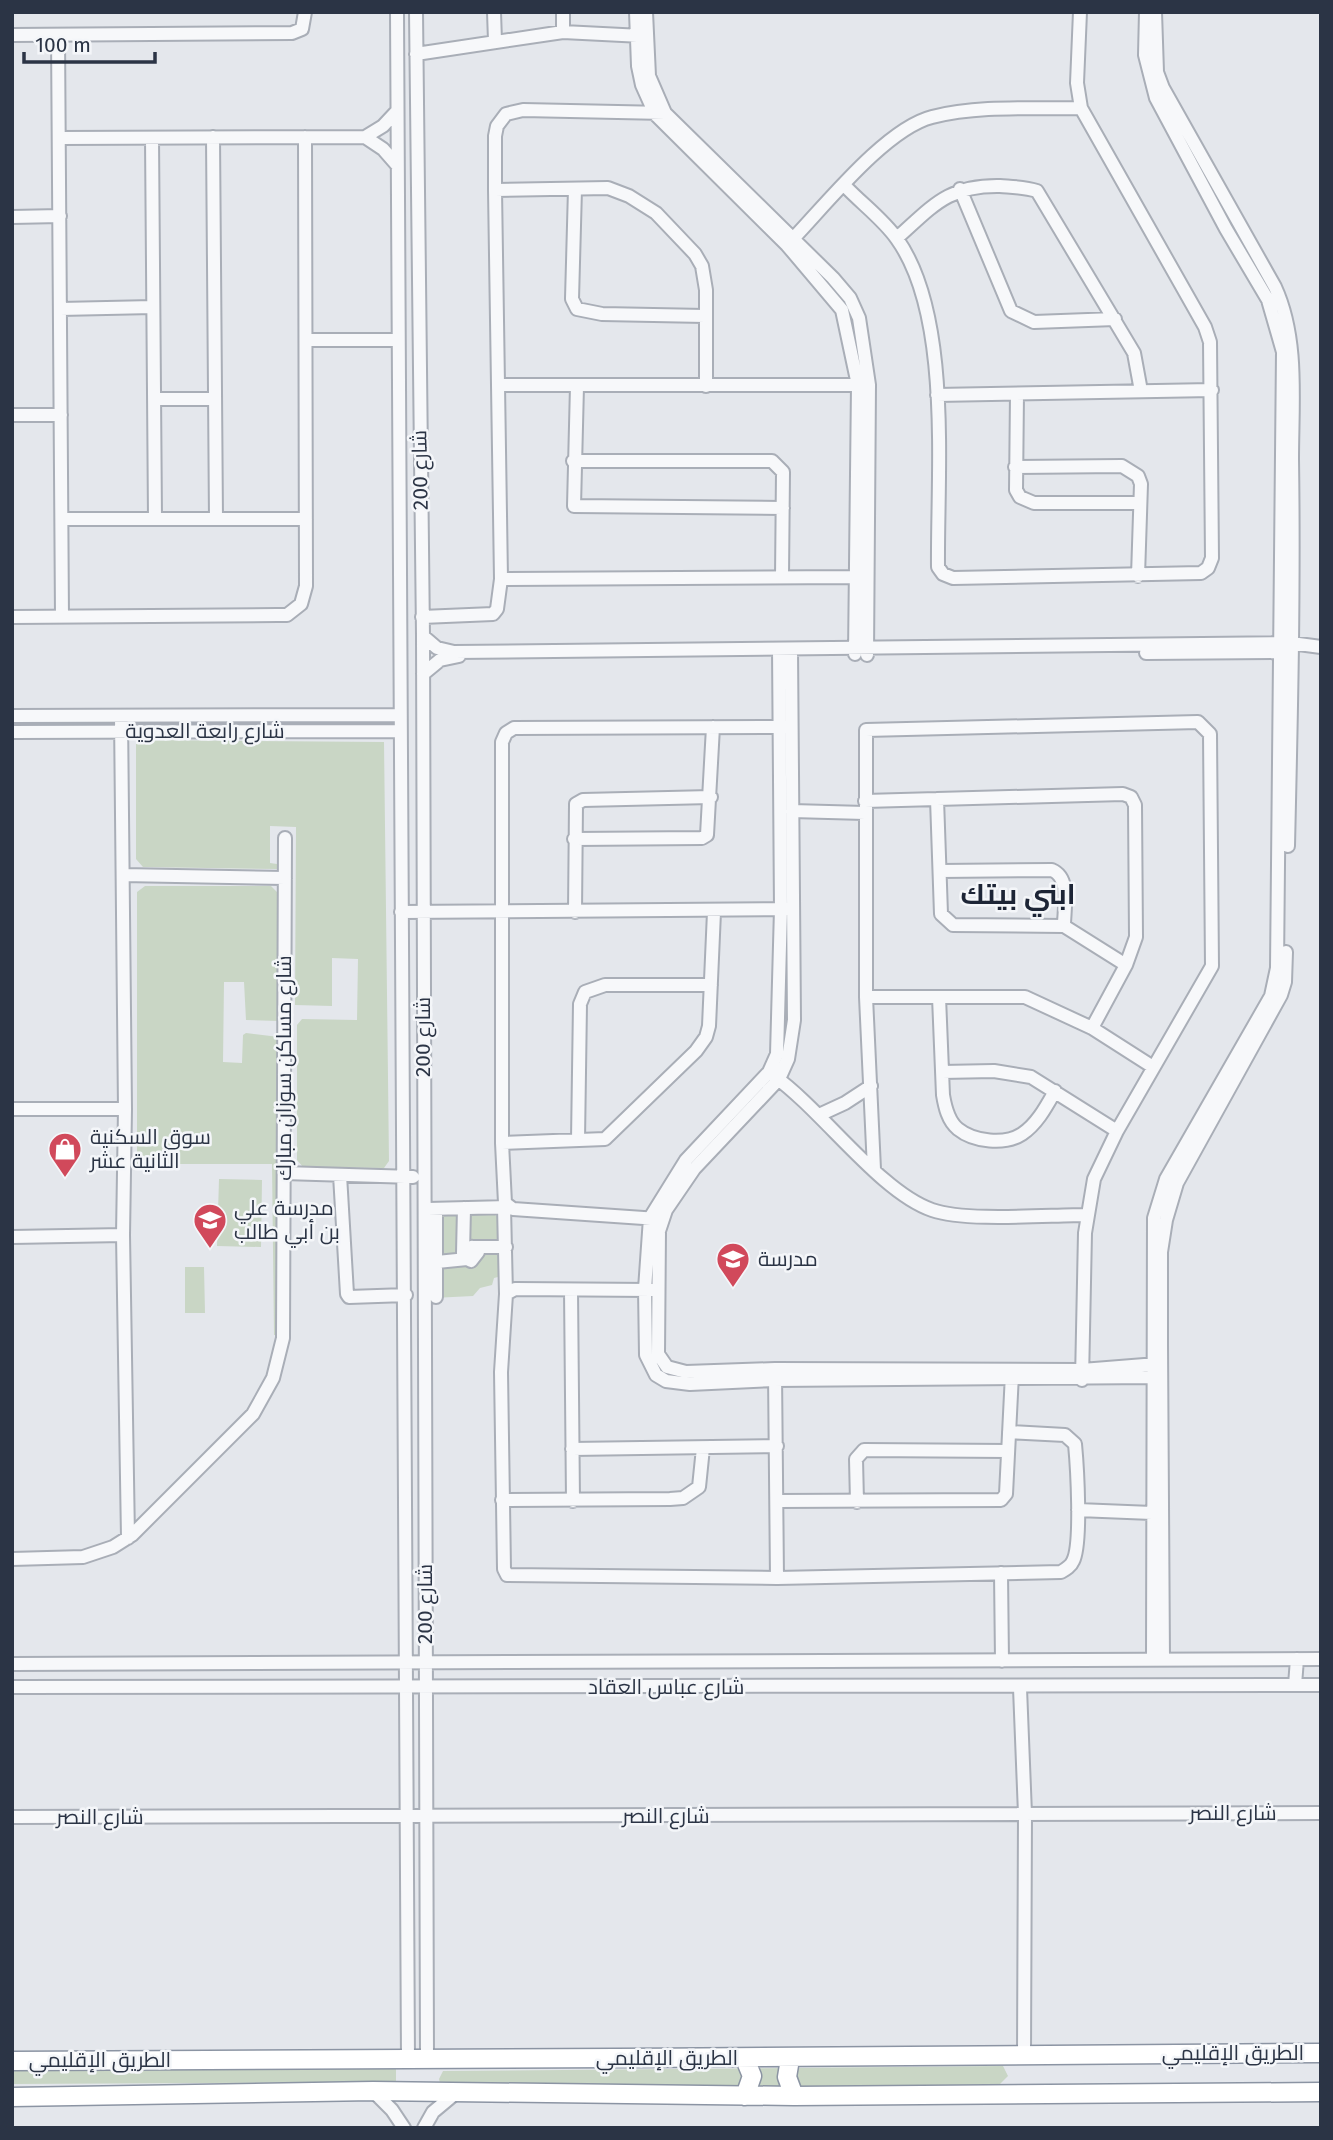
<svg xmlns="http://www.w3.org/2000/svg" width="1333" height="2140" viewBox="0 0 1333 2140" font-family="'Fira Sans',Cairo,sans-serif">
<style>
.green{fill:#c9d6c5}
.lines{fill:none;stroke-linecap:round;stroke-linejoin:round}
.minor-casing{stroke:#a9aeb7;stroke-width:16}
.highway-casing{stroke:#8b94a3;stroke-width:21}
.minor{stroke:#f7f8fa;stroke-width:12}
.highway{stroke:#fff;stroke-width:18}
.labels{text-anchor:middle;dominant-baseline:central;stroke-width:5;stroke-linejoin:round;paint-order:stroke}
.street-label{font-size:21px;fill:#2b3445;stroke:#f4f6f9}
.poi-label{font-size:21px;fill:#2b3445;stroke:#f4f6f9;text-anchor:start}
.district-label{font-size:28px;font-weight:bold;fill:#1d2536;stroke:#f4f6f9}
</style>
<rect width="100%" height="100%" fill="#e4e7ec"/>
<path class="green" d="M143,740L384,742L389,1161L384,1168L303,1167L297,1160V1025L302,1019L357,1020L358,959L332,958V1006L295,1005L296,827L270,826V863L277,864V869L143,867L136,859V744Z
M145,886H271L280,895L279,1021L246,1020L244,982H224L223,1062L242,1063L243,1035L246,1033L279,1037L282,1335H274L272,1164H137V892Z
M219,1179L262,1180L261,1247L217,1246Z
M486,1209L504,1221L502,1276L494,1278L492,1285L480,1288L473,1296L433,1298L432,1210Z
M185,1267H204L205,1313H185Z
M1003,2066L1008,2076L1000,2084L954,2087H441L439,2079L443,2071Z
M12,2068H396V2082L12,2084Z"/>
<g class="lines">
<defs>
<path id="minor" d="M397,12L408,2061
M416,12L423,636L427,2061
M494,12L495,41
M563,12V32
M636,12L638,66L642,85L655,114L787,245L842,310L858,385L855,654
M646,12L649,76L665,113L833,278L850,298L859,318L869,385L867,655
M1146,12L1145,55L1156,98L1226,229L1268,300L1283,352L1277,968L1271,996L1166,1179L1154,1218L1153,1660
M1155,12L1157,72L1163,88L1275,287C1299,339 1292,403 1292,459C1294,588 1291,717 1288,846
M12,35L292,33L302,29L305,12
M58,35L62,617
M416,54L563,32L642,36
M665,113L523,110L506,114L497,126L495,136V190L501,579L853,577
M213,137L216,519
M365,137L383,149L397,165
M59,138L365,137L383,126L397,111
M152,138L155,519
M845,186C861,203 884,220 897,239C952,316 937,474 938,567L943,574L953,578L1201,573L1208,568L1212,558L1210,342L1205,327L1081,108L1077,83L1080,12
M575,189L572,299L577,309L602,314L705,316
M960,189L1011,311L1034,322L1115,319
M495,190L608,188L629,196L656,213L695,254L702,266L706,290V386
M12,217L60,216
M897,238C933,206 948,185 1000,186C1013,187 1025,187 1037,191L1134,353L1141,391
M789,243C824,207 885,129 932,117C979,105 1033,109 1081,108
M60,309L153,307
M306,340H398
M499,385H863
M577,386L574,506L783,508
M1017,394L1016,490L1020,497L1034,503H1139
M937,395L1212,390
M154,399H215
M12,415H61
M573,461H772L783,472L782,577
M1015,467L1122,466L1138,476L1141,484L1138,576
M62,519H306
M12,617L277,615H287L301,604L306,586L305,137
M422,617L493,614L497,609L501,579
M423,636L437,648L454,652L1291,643L1321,647
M779,649L781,909L777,1054L769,1072L686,1160L650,1218L645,1289L646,1355L656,1375L666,1381L690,1384L775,1380L1157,1377
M791,649L794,1020L788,1059L779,1079L694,1169L666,1210L659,1231L658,1354L667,1367L686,1372L775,1369L1082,1370L1157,1364
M1146,653L1289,652
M423,674L440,660L459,656
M12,716L399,715
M12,732L399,731
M937,799L941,914L953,925L1064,926L1126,965
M865,801L1123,794L1131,797L1135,805L1136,937L1126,965L1092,1028
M792,811L865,813
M574,839L702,838L707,835L713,727
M940,871L1052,870C1071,878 1064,908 1064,926
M123,875L285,878
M401,912L786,909
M575,912L576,804L583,800L711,797
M866,997H1025L1092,1028L1153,1067
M939,997L943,1095C945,1107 948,1121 958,1129C974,1142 1005,1145 1022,1134C1037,1124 1046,1107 1055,1091
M942,1072L994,1071L1031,1077L1117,1131
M774,1076C823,1111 880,1192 932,1210C966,1222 1047,1215 1087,1215
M12,1109H125
M819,1115L845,1103L871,1086
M578,1140L580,1004L585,992L605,985H711
M502,1143L605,1139L696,1051L706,1037L709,1026L714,912
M874,1169L866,997V730L1198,722L1210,734L1212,966L1117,1131L1094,1179L1085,1233L1082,1380
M284,1173L413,1177
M340,1175L347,1294L349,1297L406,1295
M504,1207L506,1294L501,1372L504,1569L507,1575L777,1578L1061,1572C1066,1569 1071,1566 1073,1561C1082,1544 1077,1465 1075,1444L1065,1435L1009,1432
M428,1209L508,1207
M658,1219L513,1209L505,1203L502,1143V742L506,733L514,728L788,727
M123,1235L128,1538
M12,1237L123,1235L125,1109L121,716
M472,1247H506
M463,1253L472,1247L478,1252L471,1261L465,1258L463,1253L464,1208
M437,1262L467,1259
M571,1290L573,1501
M506,1294L515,1289L652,1290
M436,1297V1209
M775,1373L777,1578
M572,1449L777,1446
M502,1500L670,1499L683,1498L699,1487L703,1448
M777,1501L1001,1500L1006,1494L1012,1374
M857,1502L856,1459L864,1450L1008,1451
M1078,1510L1152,1513
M12,1559L83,1557L113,1547L132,1535L253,1414L273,1378L283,1338L285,838
M1001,1573L1002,1661
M1163,1660L1161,1344V1252L1166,1220L1177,1183L1281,995L1285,982L1286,952
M12,1664L1321,1659
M1295,1685L1297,1659
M12,1687C448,1685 885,1687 1321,1685
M1020,1688L1025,1814L1024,2055
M12,1817L1321,1813
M373,2091L392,2110L404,2128
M424,2128L433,2112L457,2092"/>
<path id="highway" d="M790,2059L787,2077L794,2096
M12,2061C448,2058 885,2058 1321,2053
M745,2096L752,2076L745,2059
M12,2097L373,2091L794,2096L1321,2092"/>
</defs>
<use href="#minor" class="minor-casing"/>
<use href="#highway" class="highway-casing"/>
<use href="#minor" class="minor"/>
<use href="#highway" class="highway"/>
</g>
<defs>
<symbol id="shop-pin" viewBox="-11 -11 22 30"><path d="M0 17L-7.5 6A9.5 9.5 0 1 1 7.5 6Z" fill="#d1495b" stroke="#f4f6f9"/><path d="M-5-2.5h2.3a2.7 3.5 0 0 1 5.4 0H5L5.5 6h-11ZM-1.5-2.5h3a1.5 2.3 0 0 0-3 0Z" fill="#fff"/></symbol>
<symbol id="school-pin" viewBox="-11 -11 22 30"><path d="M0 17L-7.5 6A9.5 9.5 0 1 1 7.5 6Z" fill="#d1495b" stroke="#f4f6f9"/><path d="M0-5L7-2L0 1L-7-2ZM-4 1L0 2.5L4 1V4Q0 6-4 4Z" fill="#fff"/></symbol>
</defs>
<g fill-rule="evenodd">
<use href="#shop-pin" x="46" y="1130" width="38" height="52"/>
<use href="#school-pin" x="191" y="1201" width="38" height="52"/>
<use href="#school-pin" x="714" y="1240" width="38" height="52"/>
</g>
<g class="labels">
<g class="street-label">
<text transform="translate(420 470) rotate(-91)">شارع 200</text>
<text x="205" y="731">شارع رابعة العدوية</text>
<text transform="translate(423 1037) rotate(-90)">شارع 200</text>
<text transform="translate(284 1068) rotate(-90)">شارع مساكن سوزان مبارك</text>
<text transform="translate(425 1604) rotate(-90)">شارع 200</text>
<text x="666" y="1687">شارع عباس العقاد</text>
<text x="1233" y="1813">شارع النصر</text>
<text x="666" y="1816">شارع النصر</text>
<text x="100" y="1817">شارع النصر</text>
<text x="1233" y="2053">الطريق الإقليمي</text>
<text x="667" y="2058">الطريق الإقليمي</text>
<text x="100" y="2060">الطريق الإقليمي</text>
</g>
<g class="poi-label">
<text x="90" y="1137">سوق السكنية<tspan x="90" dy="24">الثانية عشر</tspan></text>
<text x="234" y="1208">مدرسة علي<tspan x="234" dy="24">بن أبي طالب</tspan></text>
<text x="758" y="1259">مدرسة</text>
</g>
<g class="district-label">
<text x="1018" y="894">ابني بيتك</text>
</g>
</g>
<rect width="1333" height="2140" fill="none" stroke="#2b3445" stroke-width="28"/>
<path d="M24 52v10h131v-10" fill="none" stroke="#2b3445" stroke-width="3.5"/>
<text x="35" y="52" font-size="21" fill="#2b3445" stroke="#f4f6f9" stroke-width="5" paint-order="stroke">100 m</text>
</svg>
